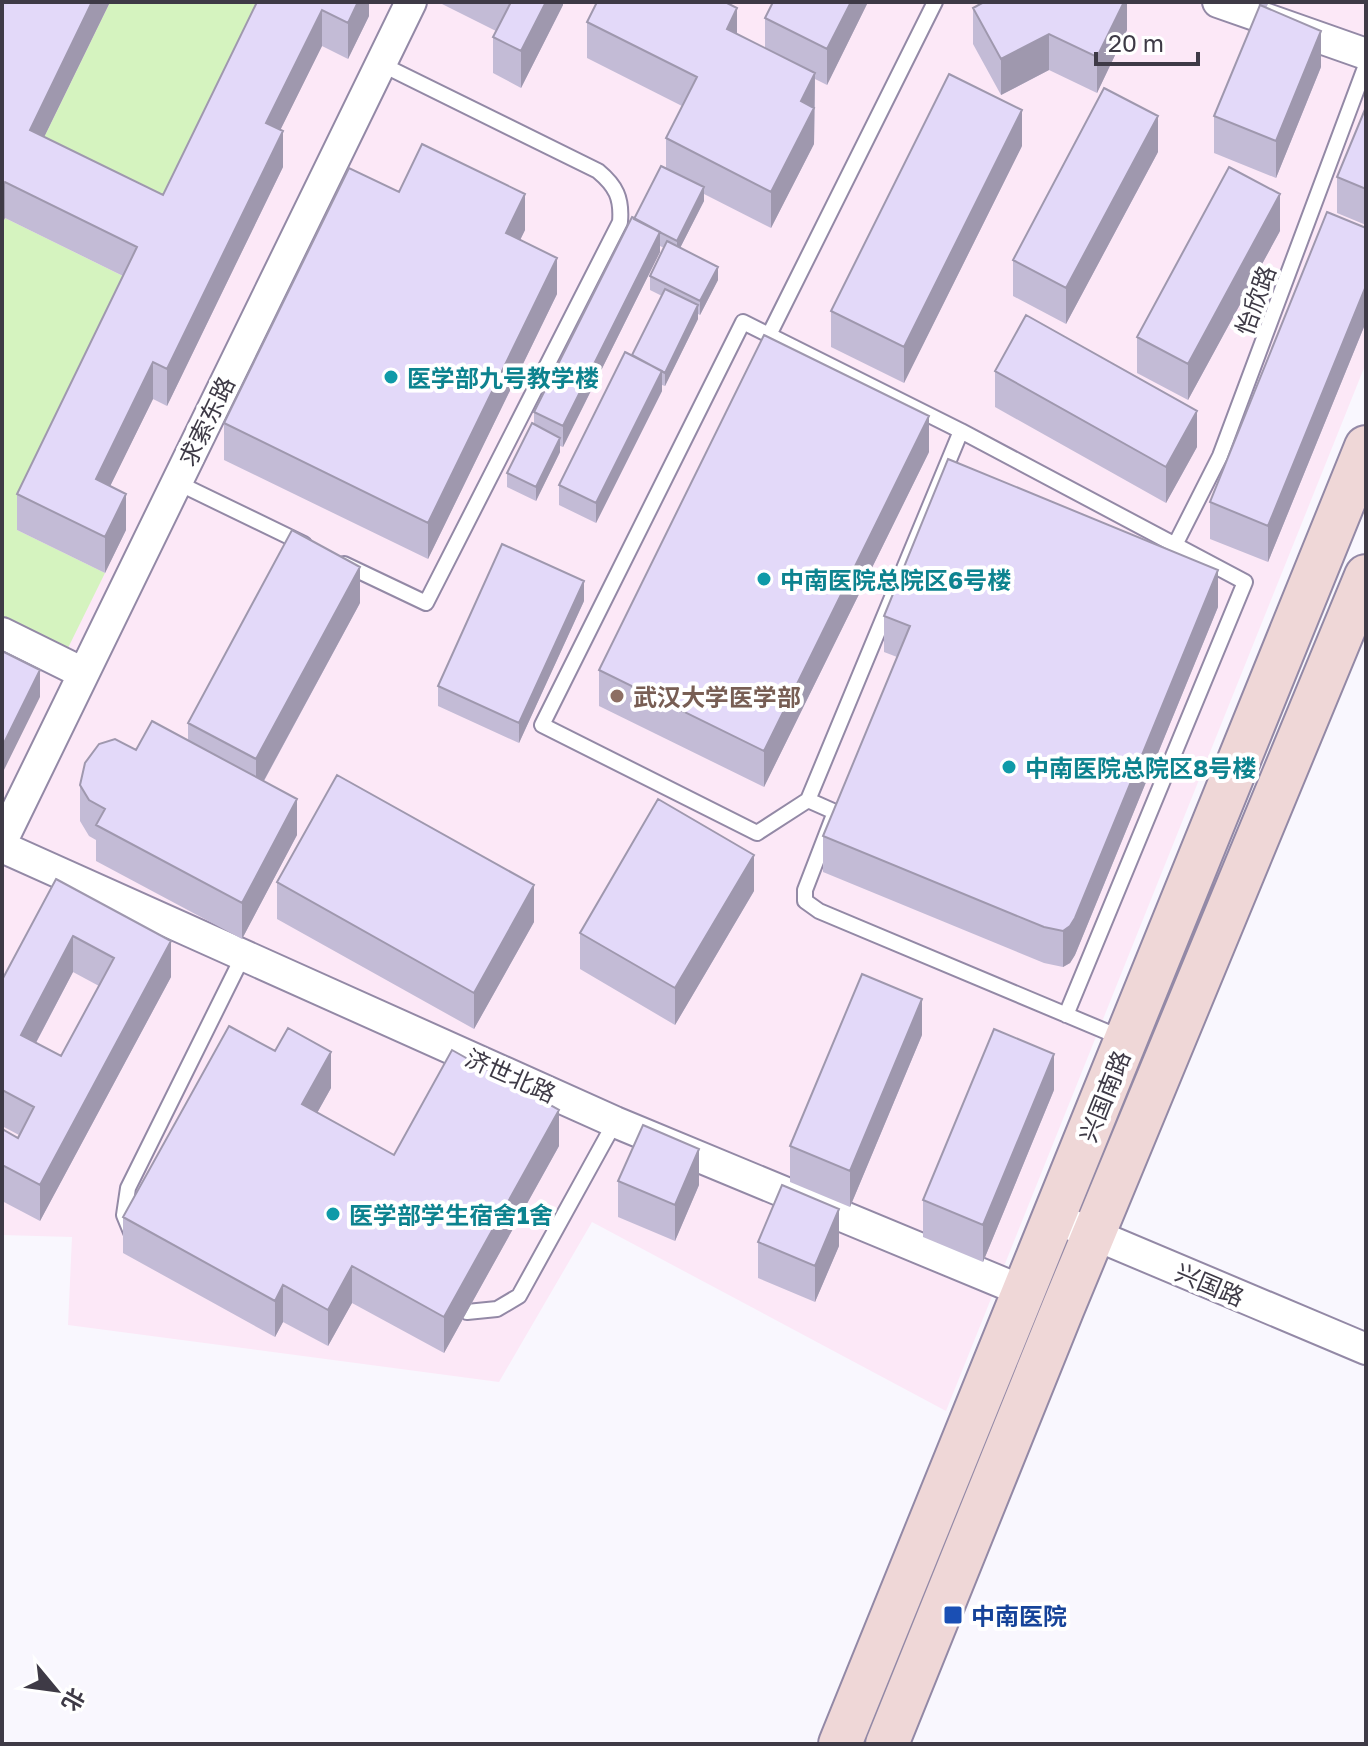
<svg xmlns="http://www.w3.org/2000/svg" width="1368" height="1746" viewBox="0 0 1368 1746" font-family="'Golos Text','Noto Sans SC',sans-serif">
<style>
.education{fill:#fce8f7}
.green{fill:#d5f3bf}
.lines{fill:none;stroke-linecap:round;stroke-linejoin:round}
.service-casing{stroke:#9389a6;stroke-width:18}
.minor-casing{stroke:#9389a6;stroke-width:34}
.secondary-casing{stroke:#9389a6;stroke-width:46}
.service{stroke:#fff;stroke-width:14}
.minor{stroke:#fff;stroke-width:30}
.secondary{stroke:#efd7d7;stroke-width:42}
.wall{fill:#c3bbd6;fill-rule:evenodd}
.shaded-wall{fill:#9f98ae}
.building{fill:#e3d9f9;stroke:#9f98ae;stroke-width:2;fill-rule:evenodd}
.culture-dot{fill:#0f9aa8;stroke:#fff;stroke-width:3}
.education-dot{fill:#8d6e63;stroke:#fff;stroke-width:3}
.transit-dot{fill:#1a4fb4;stroke:#fff;stroke-width:3}
.labels{text-anchor:middle;dominant-baseline:central;stroke-width:8;stroke-linejoin:round;paint-order:stroke}
.street-label{font-size:24px;fill:#3e3a46;stroke:#fff}
.culture-label{font-size:24px;font-weight:bold;fill:#0d838f;stroke:#fff;text-anchor:start}
.education-label{font-size:24px;font-weight:bold;fill:#785e54;stroke:#fff;text-anchor:start}
.transit-label{font-size:24px;font-weight:bold;fill:#164399;stroke:#fff;text-anchor:start}
</style>
<rect width="100%" height="100%" fill="#f9f7fe"/>
<path class="education" d="M2,2H1366V363L946,1411L592,1222L499,1382L68,1325L72,1237L2,1235Z"/>
<path class="green" d="M110,2H275L163,231L30,166Z
M5,218L137,283L17,530L105,573L66,652L2,620V224Z"/>
<g class="lines">
<defs>
<path id="service" d="M935,2L769,335L961,431L1245,582L1066,1015
M769,335L743,322L542,725L757,833L808,800
M961,431L808,800L835,812L805,890V901L819,911L1124,1039
M176,482L304,544
M1175,545L1220,456L1366,65
M344,564L426,603L620,222C622,198 616,186 598,171L381,64
M131,1232L124,1215L128,1188L244,954
M467,1312L497,1309L519,1296L615,1122"/>
<path id="minor" d="M1218,2L1366,54
M2,633L83,673
M2,841L411,2
M2,847L615,1122L1025,1292
M1055,1218L1366,1349"/>
<path id="secondary" d="M840,1744L1366,447
M887,1744L1063,1308L1366,576"/>
</defs>
<use href="#service" class="service-casing"/>
<use href="#minor" class="minor-casing"/>
<use href="#secondary" class="secondary-casing"/>
<use href="#service" class="service"/>
<use href="#minor" class="minor"/>
<use href="#secondary" class="secondary"/>
</g>
<path class="wall" d="M2,2H110L44,137L163,195L257,2H369V16L348,59L322,46L280,130L283,167L167,406L153,399L110,486L126,530L105,573L17,530V494L123,276L5,218L2,224Z
M438,2H563V5L521,88L493,73V37L496,31Z
M773,2H868L827,85L815,79L814,144L771,228L704,194V201L680,248L718,280L700,315L698,314V319L665,386L662,385V391L596,523L559,505V485L632,355L662,296L650,290V276L664,248L660,246V252L563,447L560,446V452L536,501L507,487V473L534,424V412L634,219L666,168V138L682,106L587,58V22L737,34L765,48V18Z
M1127,2V30L1097,93L1049,70L1001,95L973,44V8Z
M1254,2H1269L1266,8Z
M1321,67L1276,178L1214,153V116Z
M1366,107V225L1337,213V177Z
M1022,146L904,383L831,347V311Z
M1158,152L1066,324L1013,296V260Z
M399,192L525,230L520,240L557,294L428,559L224,460V423Z
M1366,228V322L1268,562L1210,539V502Z
M1280,231L1188,400L1137,373V337Z
M995,371L1197,447L1166,503L995,407Z
M929,452L764,787L599,706V670Z
M584,601L519,743L438,706V686Z
M360,603L264,781L297,835L242,939L96,861V840L89,836L80,821V785L188,740V723Z
M1218,607L1075,955L1070,963L1063,967L1044,963L823,872V836L897,657L884,652V616Z
M56,879L171,977L40,1221L2,1201V1129L18,1138L19,1135L2,1126V980ZM73,972L99,986L61,1056L36,1043Z
M277,882L534,922L474,1029L277,919Z
M754,891L675,1025L580,969V933Z
M922,1035L850,1207L790,1182V1146Z
M331,1088L317,1113L394,1155L559,1146L444,1353L352,1303L328,1346L283,1322L275,1337L123,1253V1217Z
M1054,1090L983,1262L923,1237V1200Z
M618,1181L699,1185L675,1241L618,1217Z
M758,1242L839,1246L815,1302L758,1278Z"/>
<path class="shaded-wall" d="M92,2H110L30,166V130Z
M358,2H369V16L348,59V23Z
M546,2H563V5L521,88V51Z
M851,2H868L827,85V49Z
M1124,2H1127V30L1097,93V57Z
M737,8V44L727,29Z
M322,10V46L266,159V123Z
M1321,31V67L1276,178V141Z
M1049,34V70L1001,95V59Z
M815,73L814,144L771,228V192L801,101Z
M1022,110V146L904,383V347Z
M1158,116V152L1066,324V288Z
M283,131V167L167,406V369Z
M5,182V218L2,224V187Z
M704,187V201L677,254V241Z
M525,194V230L506,269V233Z
M1280,194V231L1188,400V364Z
M660,232V252L563,447V426Z
M557,258V294L428,559V523Z
M718,267V280L700,315V301Z
M1366,286V322L1268,562V526Z
M698,305V319L665,386V373Z
M153,362V399L96,515V479Z
M662,371V391L596,523V503Z
M1197,411V447L1166,503V467Z
M929,416V452L764,787V751Z
M560,438V452L536,501V487Z
M126,494V530L105,573V537Z
M360,567V603L256,795V759Z
M1218,570V607L1075,955L1070,963L1063,967V931Z
M584,581V601L519,743V723Z
M40,670V697L2,774V747Z
M297,799V835L242,939V903Z
M754,855V891L675,1025V988Z
M534,885V922L474,1029V993Z
M73,936V972L21,1071V1035Z
M171,941V977L40,1221V1185Z
M922,999V1035L850,1207V1171Z
M331,1052V1088L302,1140V1104Z
M1054,1054V1090L983,1262V1225Z
M559,1110V1146L444,1353V1317Z
M699,1149V1185L675,1241V1205Z
M839,1209V1246L815,1302V1266Z
M352,1266V1303L328,1346V1310Z
M283,1285V1322L275,1337V1301Z"/>
<path class="building" d="M2,2H92L30,130L163,195L257,2H358L348,23L322,10L266,123L283,131L167,369L153,362L96,479L126,494L105,537L17,494L137,247L5,182L2,187Z
M511,2H546L521,51L493,37Z
M597,2H725L737,8L727,29L815,73L801,101L814,108L771,192L666,138L697,77L587,22Z
M773,2H851L827,49L765,18Z
M984,2H1124L1097,57L1049,34L1001,59L973,8Z
M1260,5L1321,31L1276,141L1214,116Z
M949,74L1022,110L904,347L831,311Z
M1104,88L1158,116L1066,288L1013,260Z
M1366,107V189L1337,177Z
M422,144L525,194L506,233L557,258L428,523L224,423L349,168L399,192Z
M661,166L704,187L677,241L634,219Z
M1229,167L1280,194L1188,364L1137,337Z
M1327,212L1366,228V286L1268,526L1210,502Z
M632,217L660,232L563,426L534,412Z
M667,241L718,267L700,301L650,276Z
M665,289L698,305L665,373L632,355Z
M1026,315L1197,411L1166,467L995,371Z
M764,335L929,416L764,751L599,670Z
M625,352L662,371L596,503L559,485Z
M532,423L560,438L536,487L507,473Z
M948,459L1218,570L1075,918L1070,926L1063,931L1044,927L823,836L910,626L884,616Z
M292,530L360,567L256,759L188,723Z
M502,544L584,581L519,723L438,686Z
M2,651L40,670L2,747Z
M152,721L297,799L242,903L96,825L105,809L89,800L80,785L85,763L99,744L115,739L136,750Z
M337,775L534,885L474,993L277,882Z
M658,799L754,855L675,988L580,933Z
M56,879L171,941L40,1185L2,1165V1129L18,1138L34,1107L2,1090V980ZM73,936L114,958L61,1056L21,1035Z
M862,974L922,999L850,1171L790,1146Z
M229,1026L275,1051L288,1028L331,1052L302,1104L394,1155L452,1050L559,1110L444,1317L352,1266L328,1310L283,1285L275,1301L123,1217Z
M994,1029L1054,1054L983,1225L923,1200Z
M643,1125L699,1149L675,1205L618,1181Z
M782,1185L839,1209L815,1266L758,1242Z"/>
<g class="culture-dot">
<circle cx="391" cy="377" r="8"/>
<circle cx="764" cy="579" r="8"/>
<circle cx="1009" cy="767" r="8"/>
<circle cx="333" cy="1214" r="8"/>
</g>
<circle class="education-dot" cx="617" cy="696" r="8"/>
<rect class="transit-dot" x="943" y="1605" width="20" height="20" rx="4"/>
<g class="labels">
<g class="street-label">
<text transform="translate(1255 300) rotate(-70)">怡欣路</text>
<text transform="translate(206 421) rotate(-64)">求索东路</text>
<text transform="translate(511 1075) rotate(24)">济世北路</text>
<text transform="translate(1104 1096) rotate(-68)">兴国南路</text>
<text transform="translate(1210 1284) rotate(23)">兴国路</text>
</g>
<g class="culture-label">
<text x="407" y="377">医学部九号教学楼</text>
<text x="780" y="579">中南医院总院区6号楼</text>
<text x="1025" y="767">中南医院总院区8号楼</text>
<text x="349" y="1214">医学部学生宿舍1舍</text>
</g>
<g class="education-label">
<text x="633" y="696">武汉大学医学部</text>
</g>
<g class="transit-label">
<text x="971" y="1615">中南医院</text>
</g>
</g>
<rect width="1368" height="1746" fill="none" stroke="#3e3a46" stroke-width="8"/>
<g transform="translate(56 1690) rotate(119)" stroke="#ffffff" stroke-width="6" paint-order="stroke">
<path d="M0-6L14 30L0 20L-14 30Z" fill="#3e3a46"/>
<text y="-12" font-size="22" font-weight="bold" text-anchor="middle" fill="#3e3a46">北</text>
</g>
<path d="M1096 52v12h102v-12" fill="none" stroke="#3e3a46" stroke-width="4"/>
<text x="1108" y="52" font-size="24" fill="#3e3a46" stroke="#ffffff" stroke-width="6" paint-order="stroke">20 m</text>
</svg>
